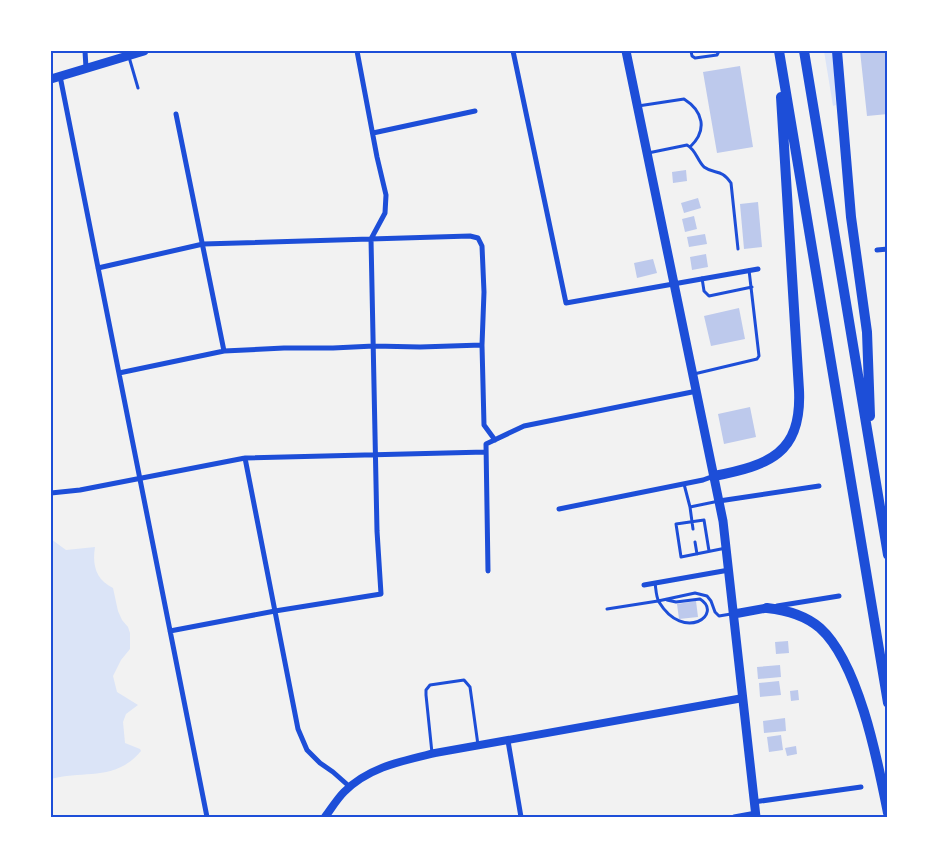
<svg xmlns="http://www.w3.org/2000/svg" width="939" height="868" viewBox="0 0 939 868" font-family="Spectral,serif">
<style>
.green{fill:#dbe4f7}
.building{fill:#bdc9ec}
.lines{fill:none;stroke-linecap:round;stroke-linejoin:round}
.service{stroke:#1d4ed8;stroke-width:3}
.minor{stroke:#1d4ed8;stroke-width:5}
.tertiary{stroke:#1d4ed8;stroke-width:8}
.secondary{stroke:#1d4ed8;stroke-width:9}
.motorway{stroke:#1d4ed8;stroke-width:10}
.neatline{fill:none;stroke:#1d4ed8;stroke-width:2}
</style>
<rect width="100%" height="100%" fill="#f2f2f2"/>
<path class="green" d="M824,51H833L836,105L833,106Z
M51,539L66,550L95,547C92,565 96,580 113,588L118,611L122,620L128,627L130,633V649L121,660L113,676L117,692L138,705L126,714L123,722L125,743L140,749L141,751C115,782 84,770 51,779Z"/>
<path class="building" d="M860,51H888V114L867,116Z
M740,66L753,147L717,153L703,72Z
M686,170L687,181L673,183L672,172Z
M698,198L701,208L684,213L681,203Z
M758,202L762,247L744,249L740,204Z
M694,216L697,229L685,232L682,219Z
M705,234L707,244L689,247L687,237Z
M706,254L708,267L692,270L690,257Z
M653,259L657,273L637,278L634,263Z
M739,308L745,339L711,346L704,316Z
M750,407L756,437L724,444L718,414Z
M696,601L698,617L679,619L677,604Z
M788,641L789,653L776,654L775,642Z
M780,665L781,677L758,679L757,667Z
M779,681L781,695L760,697L759,683Z
M798,690L799,700L791,701L790,691Z
M785,718L786,731L764,733L763,721Z
M781,735L783,750L769,752L767,737Z
M796,746L797,754L787,756L785,748Z"/>
<g class="lines">
<path class="service" d="M691,51L692,56L695,58L717,55L719,51
M129,57L138,88
M638,106L684,99C703,111 708,130 690,147
M648,153L687,145C696,150 697,160 704,167C715,175 721,168 731,183L738,249
M702,278L704,291L709,296L752,287
M694,374L757,359L759,356L749,270
M684,484L690,507L719,501
M690,507L693,529
M695,542L697,554
M709,551L704,520L676,524L681,557L726,548
M655,583C656,589 656,597 659,602C684,643 724,614 700,599L676,602L667,600
M607,609L658,601L695,593L707,596L711,601L715,612L719,616L731,614
M432,753L426,695V690L430,685L464,680L470,687L478,745"/>
<path class="minor" d="M85,51L86,68
M513,51L566,303L758,269
M60,76L207,817
M176,114L224,351
M373,133L475,111
M877,250L888,249
M98,268L203,244L470,236L478,238L482,246L484,292L482,345L484,425L495,440
M119,373L224,351L284,348H333L374,346L420,347L482,345
M245,458L298,729L307,750L320,763L333,772L350,787
M51,493L80,490L245,458L486,452
M719,501L819,486
M559,509L703,480L714,476
M488,571L486,444L524,426L697,391
M644,585L729,570
M777,606L839,596
M170,631L275,611L381,594L377,531L371,239L385,213L386,195L377,157L357,51
M508,741L521,817
M754,802L861,787
M734,817L756,813"/>
<path class="tertiary" d="M325,817C331,809 337,799 344,792C369,767 402,761 435,753L743,698"/>
<path class="secondary" d="M626,51L723,521L756,817
M51,79L144,51
M734,614L767,608"/>
<path class="motorway" d="M779,51L888,703
M804,51L888,555
M837,51L851,217L867,332L870,416
M714,476C769,465 802,454 799,390L781,97
M767,608C786,610 805,615 820,628C859,663 878,763 888,813"/>
</g>
<rect width="939" height="868" fill="none" stroke="#ffffff" stroke-width="105"/>
<rect x="52" y="52" width="834" height="764" class="neatline"/>
</svg>
